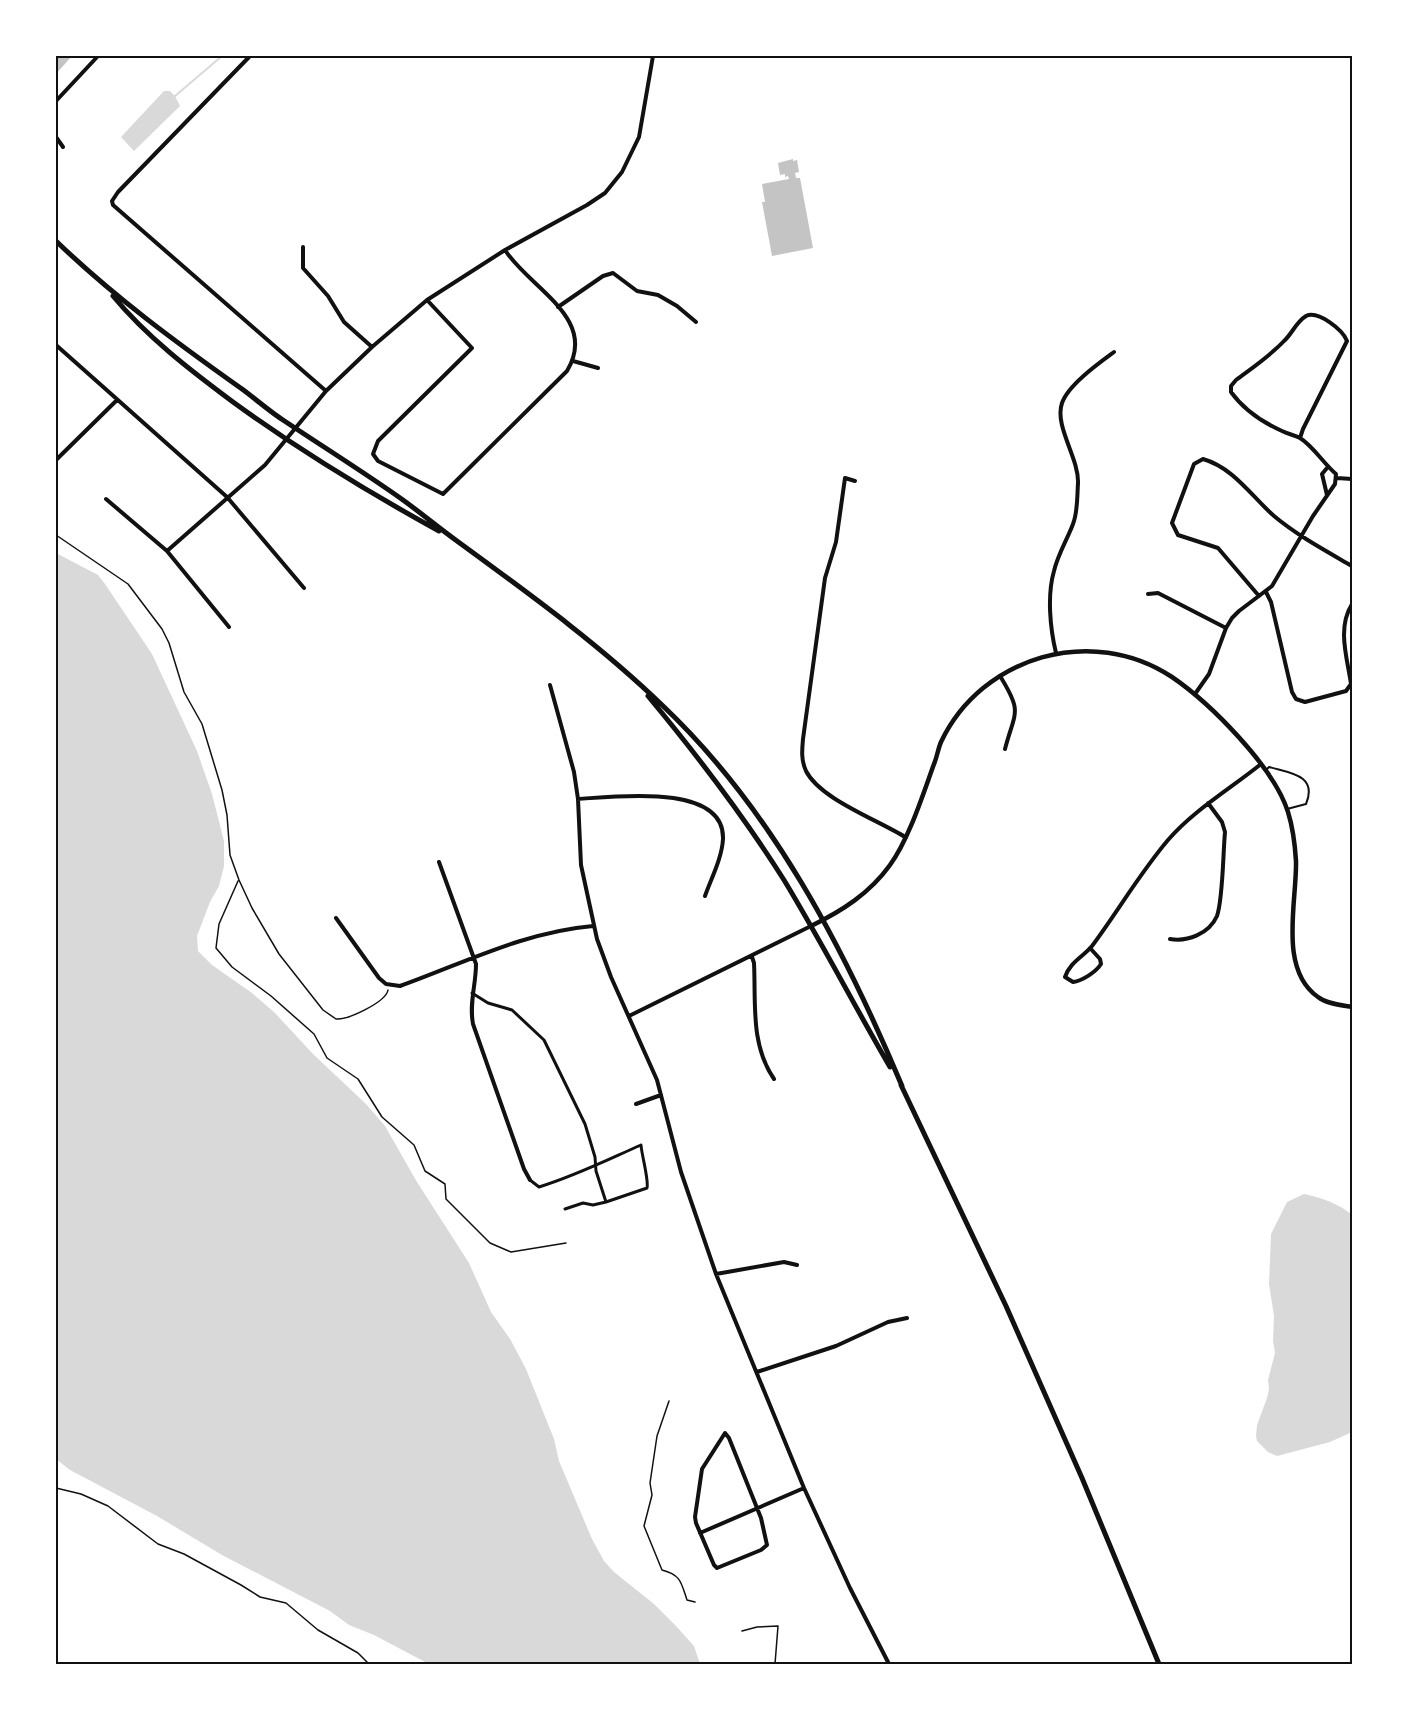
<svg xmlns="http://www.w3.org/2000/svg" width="1408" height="1720" viewBox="0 0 1408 1720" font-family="'Exo 2',sans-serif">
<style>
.water{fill:#d9d9d9}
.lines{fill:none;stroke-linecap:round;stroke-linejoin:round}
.stream{stroke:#d9d9d9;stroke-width:2}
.building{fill:#c4c4c4}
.path{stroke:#111;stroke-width:1.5}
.service{stroke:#111;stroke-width:2}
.pedestrian{stroke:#111;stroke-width:3}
.minor{stroke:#111;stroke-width:4}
.tertiary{stroke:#111;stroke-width:4.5}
.secondary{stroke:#111;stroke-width:5}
.neatline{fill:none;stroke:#111;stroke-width:2}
</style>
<rect width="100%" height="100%" fill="#fff"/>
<path class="water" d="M164,91H170L175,96L180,106L134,151L121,137Z
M56,553L98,575L105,584L152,654L197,751L212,794L224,841V866L219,886L210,902L197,936L198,951L212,965L252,993L275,1013L313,1054L366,1104L385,1126L417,1182L469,1263L491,1312L510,1339L526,1369L554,1439L559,1461L592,1539L604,1561L614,1572L654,1604L676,1626L694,1646L700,1664H429L374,1635L349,1625L330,1611L222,1555L157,1516L70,1470L56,1459Z
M1304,1194C1322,1198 1338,1203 1352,1215V1432L1330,1442L1277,1456L1268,1452L1257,1441L1256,1436L1257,1425L1267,1398L1269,1389L1268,1380L1275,1353L1273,1341L1274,1316L1269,1284L1271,1234L1287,1202Z"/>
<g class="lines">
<path class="stream" d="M175,96L222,56"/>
</g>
<path class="building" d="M56,56L71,57L56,74Z
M793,159V161L797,160L799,172L795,173L796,178H800L813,248L772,256L762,202H765L762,184L789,179L788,176L785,177V174L780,175L778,163Z"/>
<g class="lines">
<path class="path" d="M56,535L128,584L162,629L169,643L184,692L202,724L222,790L227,815L230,855L239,880L252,908L279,954L323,1010L336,1019C348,1020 386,1002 388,990
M238,881L219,924L216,948L232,967L271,996L314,1034L327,1058L358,1079L382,1117L414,1145L425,1171L445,1184L446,1199L490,1243L511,1252L566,1243
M669,1401L657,1436L650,1483L652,1495L644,1526L662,1570C681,1575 681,1582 687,1600L695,1602
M56,1488L81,1494L108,1506L158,1544L184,1554L241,1585L260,1597L286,1603L318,1630L358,1653L369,1664
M742,1631L757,1627L778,1626L775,1664"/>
<path class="service" d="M1267,769L1269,767C1290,773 1318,775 1306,804L1287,809"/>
<path class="pedestrian" d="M472,993L488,1003L512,1010L544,1040L585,1124L595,1157L596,1171L606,1202L647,1188C649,1180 642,1157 641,1145C607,1160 575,1176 539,1187L530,1180
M565,1209L583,1203L593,1205L606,1202"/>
<path class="minor" d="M250,56L118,192L112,201L113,205L326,391
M56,101L98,56
M56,137L63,147
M303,247V268L328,296L344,322L372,347
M427,300L472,348L378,441L373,454L378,461L443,494L567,371C599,318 529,288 505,250
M558,307L603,276L613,273L637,291L658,295L677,306L696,322
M56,345L227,497L304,588
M573,361L598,368
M56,460L117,400
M1327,468L1322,474L1327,495
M1337,478L1352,479
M855,481L845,478L836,542L825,578L803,739C802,750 801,760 806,771C820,799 878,820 905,837
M106,499L167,551L229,627
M167,551L265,465L326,391L372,347L427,300L505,250L587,205L605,193L622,172L639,137L653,56
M1266,592L1271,602L1292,692L1296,699L1305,702L1346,691L1351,684C1347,657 1337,628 1352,604
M1148,594L1158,593L1226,628
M1259,596L1218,548L1178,535L1172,523L1194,464L1203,459C1234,468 1252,497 1274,516C1298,536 1326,551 1352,566
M1056,653C1050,628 1047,595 1054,571C1058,554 1067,540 1073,524C1078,511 1077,497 1078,483C1079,458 1054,426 1062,403C1068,385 1099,363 1114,352
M1000,676C1023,713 1015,711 1005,749
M550,685L574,772L578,799L581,865L597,939L611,977L657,1080L681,1172L716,1274L804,1488L850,1588L889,1664
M1195,694L1209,674L1226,628L1232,618L1239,611L1272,586L1313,516L1335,484L1336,474C1324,464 1313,446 1300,438C1294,435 1288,434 1282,431C1262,422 1244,410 1231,392V386L1236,380C1252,368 1270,356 1284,341C1292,334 1296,322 1306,316C1318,310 1343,330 1347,341L1303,429L1300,438
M578,799C612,797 725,782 723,839C722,858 711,879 705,896
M439,862L476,964C476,985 469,1003 473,1024L524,1169L530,1180
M336,918L379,978L386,984L400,986C464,963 524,932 593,926
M1170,939C1187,942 1209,934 1217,916C1223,899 1223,853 1225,832L1222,822L1208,803
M1090,948L1100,959L1101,964C1096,972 1082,981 1073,982L1065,977C1070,962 1083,957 1092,946C1118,911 1140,873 1168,840C1194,810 1230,789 1261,764
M752,957L754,963C756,1002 750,1044 774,1079
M629,1016L811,926
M636,1104L661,1095
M716,1274L784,1262L797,1265
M757,1372L836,1346L888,1322L907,1318
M725,1433L729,1438L761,1518L767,1545L761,1550L717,1568L714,1565L696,1523L695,1517L702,1469Z
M700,1533L804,1488"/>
<path class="tertiary" d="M811,926C842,911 870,893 890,865C909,839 923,794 934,764C937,757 938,749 941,742C982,656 1092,624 1172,677C1210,703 1274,767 1288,812C1293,828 1295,845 1296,861C1297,902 1278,969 1318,997C1327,1004 1341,1005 1352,1007"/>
<path class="secondary" d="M56,241C113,296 177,343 242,389C257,400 270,412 286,422C325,448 365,473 403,500C421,513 439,528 457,541C528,593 599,644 662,705C772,809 844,948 902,1086
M113,296C147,337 190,370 233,402C299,450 368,492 439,531
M648,696C697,755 743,815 784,880C821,941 854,1005 890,1067
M901,1085L1006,1306L1082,1478L1159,1664"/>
</g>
<rect width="1408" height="1720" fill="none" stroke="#ffffff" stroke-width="114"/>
<rect x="57" y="57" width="1294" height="1606" class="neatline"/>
</svg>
